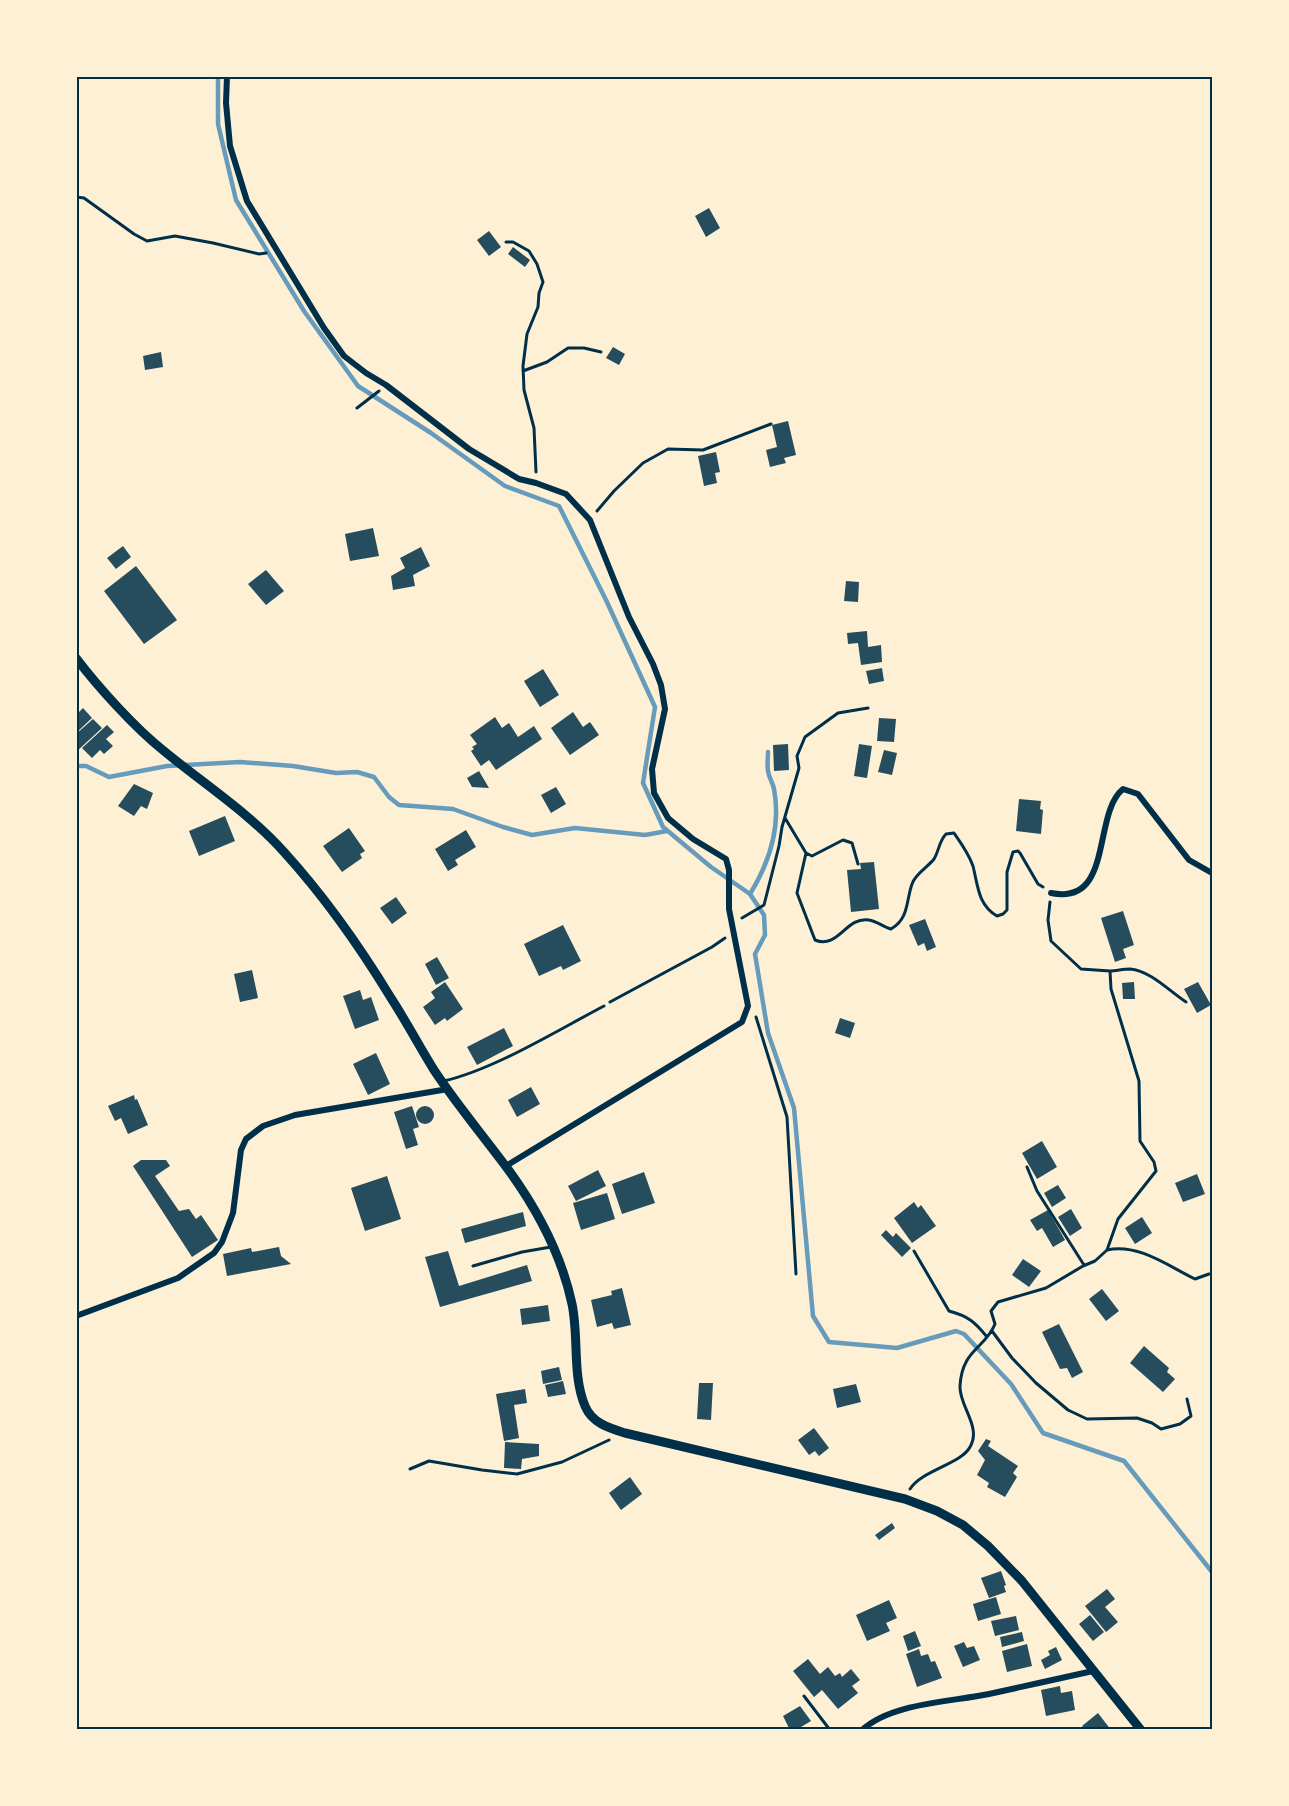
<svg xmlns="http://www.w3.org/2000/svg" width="1289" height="1806" viewBox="0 0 1289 1806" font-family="'PT Sans Narrow',sans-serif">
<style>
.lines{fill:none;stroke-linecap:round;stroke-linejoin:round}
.stream{stroke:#669bbc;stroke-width:4.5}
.building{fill:#264d5e}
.path{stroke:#003049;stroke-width:3}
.service{stroke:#003049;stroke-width:3}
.minor{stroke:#003049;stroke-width:6}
.secondary{stroke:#003049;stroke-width:9}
.neatline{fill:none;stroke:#003049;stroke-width:2}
</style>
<rect width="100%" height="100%" fill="#fdf0d5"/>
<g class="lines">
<path class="stream" d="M218,76V124L236,200L304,311L358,386L431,433L505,486L559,506L606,600L655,707L643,783L663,827L711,867L750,894L764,915L765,935L755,954L768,1033L794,1108L813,1316L829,1342L897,1348L956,1331L964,1334L1011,1384L1043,1433L1124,1461L1212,1572
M76,766H86L109,777L167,766L240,762L293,766L336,773L357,772L374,777L389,797L399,805L453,809L503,827L532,835L575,828L645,835L667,831
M750,894C769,863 781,826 774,789C773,783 769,778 768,771C767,765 768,758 768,752"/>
</g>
<path class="building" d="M709,208L720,228L706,237L695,216Z
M489,231L501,247L489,256L477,240Z
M513,247L530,260L525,267L508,254Z
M613,347L625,354L619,365L606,358Z
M161,352L163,367L145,370L143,356Z
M788,421L796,455L784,458L786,463L770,467L766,450L777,447L772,425Z
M716,452L720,472L715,473L717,483L704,486L698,456Z
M373,528L379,556L350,561L345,534Z
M123,546L131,557L116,569L107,558Z
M421,547L430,566L413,575L415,586L393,590L391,576L405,568L400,558Z
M136,566L177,620L144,644L104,591Z
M266,570L284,591L266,605L248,584Z
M846,581L859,582L858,602L844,601Z
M867,631L868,647L881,645L882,662L861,665L858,643L848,644L847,633Z
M882,668L884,681L869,684L866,671Z
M543,669L559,695L540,707L524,681Z
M83,708L92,718L76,733V715Z
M573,712L583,727L590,722L599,735L570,755L551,728Z
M495,717L502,728L509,723L518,737L534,726L542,739L496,770L489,760L481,766L471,751L474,749L472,747L477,744L470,735Z
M879,718L896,719L894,742L877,741Z
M93,719L102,728L76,752V734Z
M107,725L114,732L106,739L113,746L104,754L100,750L92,758L82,748Z
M788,744L789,770L774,771L773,745Z
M859,744L872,746L867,778L854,776Z
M884,750L897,753L892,775L878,772Z
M479,771L489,788L472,787L467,778Z
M134,784L153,793L147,809L141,806L134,816L118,806Z
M556,787L566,804L551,813L541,795Z
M1019,799L1041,801L1040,809L1043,810L1041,834L1016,831Z
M225,816L235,841L199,856L189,831Z
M349,828L365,851L360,854L362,858L342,872L323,846Z
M466,830L476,847L455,860L458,865L448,871L435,849Z
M874,862L879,909L851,912L847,870L861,869L860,863Z
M396,897L407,913L392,924L380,908Z
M1123,911L1134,945L1123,949L1126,958L1115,962L1101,918Z
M925,919L936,947L927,951L924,943L918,946L909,925Z
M563,925L581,961L563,970L561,966L539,976L524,944Z
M437,957L449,978L436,985L425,964Z
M252,970L258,998L240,1002L234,974Z
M445,982L463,1009L447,1021L445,1018L435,1025L423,1007L435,998L431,992Z
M1134,982L1135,999H1123L1122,983Z
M1198,982L1211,1005L1197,1013L1184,989Z
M360,990L363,1000L371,997L379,1020L355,1029L343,996Z
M840,1018L855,1023L850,1038L835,1033Z
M504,1028L513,1046L477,1065L467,1047Z
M376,1053L390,1084L368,1095L353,1064Z
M531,1087L540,1104L517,1117L508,1100Z
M134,1095L135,1100L137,1099L148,1125L128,1134L121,1118L115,1121L108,1106Z
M412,1106L419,1127L413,1129L418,1145L406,1149L394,1112Z
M416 1115a9 9 0 1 1 18 0a9 9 0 1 1-18 0Z
M1042,1141L1057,1167L1037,1179L1022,1153Z
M141,1160H166L170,1166L155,1176L179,1211L189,1209L196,1219L201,1215L218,1240L192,1257L133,1166Z
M598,1170L606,1186L576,1201L568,1186Z
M644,1172L655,1203L622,1214L612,1184Z
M1197,1174L1205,1194L1183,1202L1175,1183Z
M387,1176L401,1219L365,1231L351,1188Z
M1058,1185L1066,1198L1052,1207L1044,1193Z
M607,1193L615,1219L581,1230L573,1203Z
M914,1202L918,1208L921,1205L936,1226L912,1243L894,1218Z
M1071,1209L1082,1228L1070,1236L1058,1217Z
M1048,1210L1065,1240L1053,1247L1042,1228L1037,1231L1030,1220Z
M523,1212L526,1226L465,1243L461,1229Z
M1142,1217L1152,1233L1135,1244L1125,1228Z
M886,1230L893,1237L896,1233L911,1248L902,1257L881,1235Z
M279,1247L281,1256L291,1264L227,1276L223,1254L251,1248L252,1252Z
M448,1251L459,1286L527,1265L532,1281L440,1307L425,1257Z
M1023,1259L1041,1271L1029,1287L1012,1275Z
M622,1288L631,1325L614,1329L612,1323L597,1327L591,1300L612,1295L611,1291Z
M1102,1289L1119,1311L1106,1321L1089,1299Z
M548,1305L550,1321L522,1325L520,1309Z
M1059,1324L1083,1372L1072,1378L1067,1368L1060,1369L1042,1332Z
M1144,1346L1169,1368L1167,1372L1175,1379L1163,1392L1130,1363Z
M559,1367L562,1380L543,1384L541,1371Z
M563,1381L566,1394L548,1397L545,1385Z
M699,1383H713L711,1420L697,1419Z
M856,1384L861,1402L837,1408L833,1389Z
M525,1389L527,1403L514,1405L519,1438L504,1441L496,1394Z
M814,1428L829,1448L819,1456L815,1451L809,1455L798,1440Z
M986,1439L991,1441L988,1446L1018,1466L1013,1473L1017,1477L1005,1497L987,1487L989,1483L977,1475L985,1460L978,1451Z
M505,1442L539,1444V1456L522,1459L521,1469L504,1468Z
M630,1477L642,1494L621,1510L609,1493Z
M892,1523L895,1528L879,1540L875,1535Z
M1001,1571L1006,1585L1004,1586L1006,1592L989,1598L981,1578Z
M1107,1589L1115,1599L1105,1607L1118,1622L1106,1632L1085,1606Z
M996,1597L1001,1614L978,1621L973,1604Z
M889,1600L897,1618L886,1623L890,1631L867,1641L856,1615Z
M1090,1615L1104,1632L1093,1641L1079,1624Z
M1016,1616L1019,1630L995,1636L991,1621Z
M915,1631L921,1646L908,1651L903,1636Z
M1022,1632L1024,1641L1002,1647L1000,1637Z
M964,1642L967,1648L974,1646L980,1660L963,1667L954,1646Z
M1027,1644L1032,1666L1007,1672L1002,1651Z
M1056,1647L1062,1660L1045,1669L1041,1660L1050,1655L1048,1651Z
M919,1649L921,1656L928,1654L931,1662L935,1661L942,1678L917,1687L906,1654Z
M808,1659L820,1674L828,1667L835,1676L840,1673L842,1677L851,1669L860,1680L852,1686L858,1693L838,1709L822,1690L814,1697L793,1671Z
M1060,1686L1061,1693L1072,1691L1075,1710L1046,1716L1041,1690Z
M800,1706L811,1721L796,1730H790L783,1716Z
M1098,1713L1111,1730H1085L1082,1726Z"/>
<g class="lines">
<path class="path" d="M76,197L84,198L134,234L147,241L175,236L213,243L259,254L266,253
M506,242H513L529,251L537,264L543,282L539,293L538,307L527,334L523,366L524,390L534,428L536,472
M523,371L547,362L568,348H584L601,352
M357,408L379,391
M597,511L614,491L643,463L668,449L703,450L771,424
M785,818L806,853L812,856L843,840L852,843L858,864
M806,853L797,893L815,940C838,950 846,916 869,920C876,921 884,927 891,929C909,919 906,901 912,884C915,874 928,867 934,859C939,851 939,841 946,834L954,833C961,843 969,854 973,866C978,886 978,905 997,916L1003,914L1007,910V872L1013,852L1018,851L1020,853L1038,884L1043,887
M742,918L764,905L779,846L782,827L799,768L797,756L805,737L838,713L868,708
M1110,971C1116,971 1123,969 1130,969C1151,971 1169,991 1186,1002
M610,1002L712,947L725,938
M756,1017L787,1117L796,1274
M1027,1167L1037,1191L1084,1265
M1107,1250C1138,1243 1168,1266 1195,1279L1209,1274
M914,1251L949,1311C968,1316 975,1322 987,1337
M992,1331L1012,1358L1036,1383L1068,1410L1087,1419L1137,1418L1152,1423L1161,1429L1180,1424L1191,1416L1187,1399
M410,1469L429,1461L482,1470L517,1474L562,1462L609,1440
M910,1489C922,1470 961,1464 970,1447C982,1427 959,1406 960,1386C962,1349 985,1349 995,1324L991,1311L998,1302L1046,1288L1083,1266L1095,1261L1107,1250L1118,1219L1156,1171L1154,1162L1140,1141L1139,1081L1111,989L1110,971L1081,969L1051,941L1048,920L1050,902
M804,1696L830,1730"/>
<path class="service" d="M444,1081C495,1069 556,1031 604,1006
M473,1266L522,1252L551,1247"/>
<path class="minor" d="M227,76L226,103L230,146L247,201L324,328L344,356L366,373L386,385L469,449L519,479L536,483L566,494L590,520L629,617L653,664L661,685L665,709L652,769L654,793L668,818L693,839L726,859L729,870V909L748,1006L742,1022L506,1166
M1051,893C1114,906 1092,814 1123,789L1138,794L1189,860L1212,873
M76,1316L178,1278L214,1253L222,1242L233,1213L241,1150L246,1139L263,1126L295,1115L448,1089
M862,1730C891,1703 950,1702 989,1694C1024,1686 1058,1679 1093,1671"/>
<path class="secondary" d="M76,658C98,687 135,728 164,751C204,784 249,813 284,852C324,896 360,947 391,998C406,1021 419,1046 434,1070C457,1105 485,1138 510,1172C538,1211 562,1257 572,1304C579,1337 572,1375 585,1406C592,1423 609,1428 625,1433L905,1499L937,1511L963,1525L988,1546L1022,1581L1141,1730"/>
</g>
<rect width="1289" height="1806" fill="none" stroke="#fdf0d5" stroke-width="156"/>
<rect x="78" y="78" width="1133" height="1650" class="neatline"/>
</svg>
